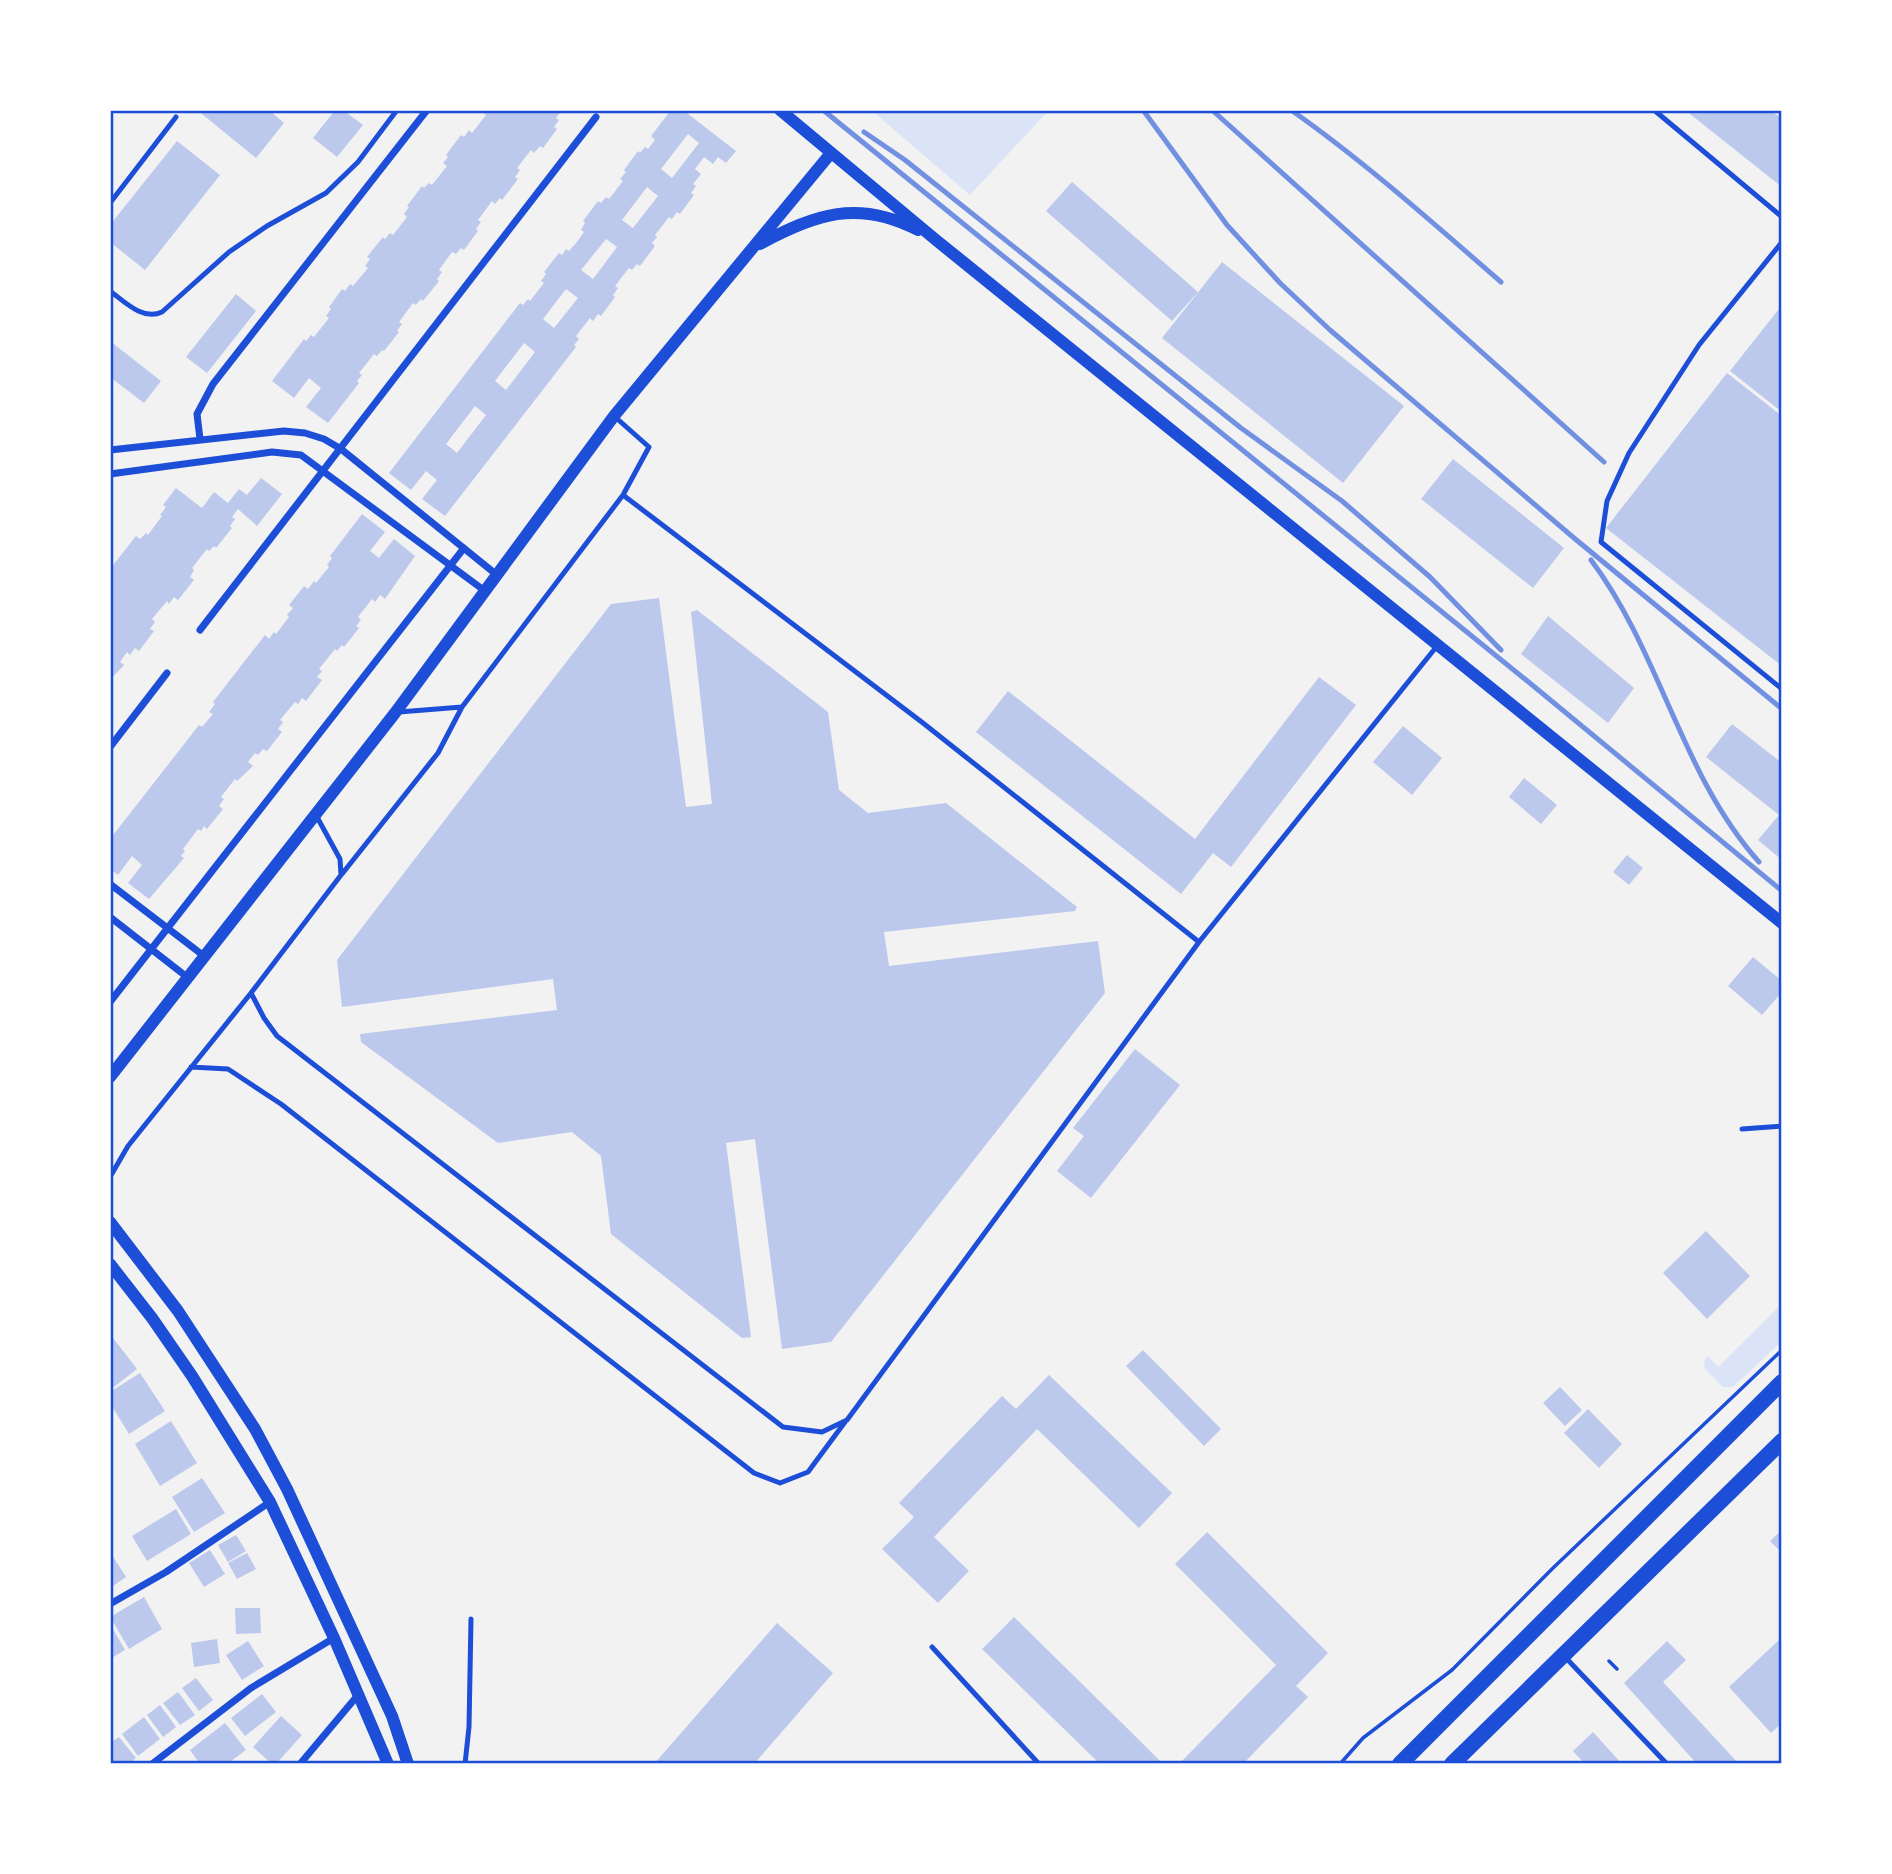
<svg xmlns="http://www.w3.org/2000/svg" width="1892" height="1874" viewBox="0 0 1892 1874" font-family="'Exo 2',sans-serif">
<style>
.green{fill:#dbe4f7}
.building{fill:#bdc9ec;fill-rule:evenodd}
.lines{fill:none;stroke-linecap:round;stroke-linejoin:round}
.path{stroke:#1d4ed8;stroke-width:3.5}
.service{stroke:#1d4ed8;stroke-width:5}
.minor{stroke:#1d4ed8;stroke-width:7}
.tertiary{stroke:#1d4ed8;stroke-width:12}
.primary{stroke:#1d4ed8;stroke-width:16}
.rail{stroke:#7290e2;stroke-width:5}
.neatline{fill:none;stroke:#1d4ed8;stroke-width:2.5}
</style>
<rect width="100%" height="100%" fill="#f2f2f2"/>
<path class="green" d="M871,110H1049L970,195Z
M1782,1304V1341L1733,1387H1723L1705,1369L1704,1362L1708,1356L1718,1367Z"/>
<path class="building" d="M197,110H269L284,123L256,158Z
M335,110H343L363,125L337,157L313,138Z
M485,110H562L556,118L559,120L554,127L557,129L543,148L540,146L534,153L531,150L517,168L520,170L515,177L518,179L502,200L500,198L495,204L492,201L478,220L481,222L476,229L478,231L464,250L461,248L456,254L452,252L439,270L442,272L437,279L439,281L423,301L421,299L416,305L413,303L399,322L402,324L397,331L399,332L384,351L382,350L377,356L374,354L359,373L362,375L357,381L359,383L328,423L306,407L321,388L309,378L294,398L272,381L304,339L306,341L311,335L314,337L329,318L326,316L331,309L329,307L342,289L345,291L350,284L353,286L368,268L365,266L370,259L367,257L383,237L385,239L390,233L393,235L407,217L404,214L409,207L407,206L422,186L424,188L429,183L432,185L447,166L443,163L448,157L446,155L461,135L464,137L469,130L472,133L486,115L483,113Z
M671,110H683L736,151L726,163L718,157L713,164L704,157L695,169L701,174L693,184L696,186L691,193L694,195L680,214L677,212L672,219L669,217L655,235L657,237L652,243L655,246L640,266L637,264L632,270L629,268L615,286L618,288L613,295L615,297L601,316L598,314L593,321L590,318L576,336L579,339L574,345L576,347L445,516L422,499L437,480L426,471L411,490L389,473L520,303L523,305L528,299L530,301L544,283L541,281L546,274L544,272L559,253L562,255L566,249L569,251L577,242L584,232L581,230L585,223L583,221L598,201L601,203L606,197L609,199L623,181L620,179L626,172L624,170L638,151L640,153L645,147L648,149L655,140L651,136ZM688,134L699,143L672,178L661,169ZM647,187L658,196L633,228L622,220ZM606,239L617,247L593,279L581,270ZM566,289L578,298L554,328L543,319ZM524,343L535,352L506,390L495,381ZM475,406L486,415L457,453L446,444Z
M1685,110H1770L1782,119V187Z
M177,141L220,175L145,270L110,242V225Z
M1072,182L1198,292L1172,321L1046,211Z
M1222,262L1404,406L1343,483L1162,338Z
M236,294L256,311L207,373L186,357Z
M1782,305V412L1730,371Z
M110,341L161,381L144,403L110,377Z
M1727,373L1782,416V666L1606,528Z
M1453,459L1564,548L1533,588L1421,499Z
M261,478L282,494L257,526L238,509L232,517L235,519L230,526L232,528L216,548L214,546L209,551L207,549L192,568L194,570L190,577L194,580L178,600L174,597L169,604L167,601L152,619L155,622L150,629L154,631L139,651L135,648L130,655L127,652L120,662L124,665L110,680V569L136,536L140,539L146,533L148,535L162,516L160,515L166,507L163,505L176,488L202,508L214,492L228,503L239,489L247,495Z
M362,514L385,532L370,551L379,558L394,539L415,556L385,599L380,595L375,602L372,599L358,617L361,620L356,626L359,628L344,647L342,645L337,651L335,649L319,669L322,671L317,677L322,680L306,701L302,698L298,704L295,702L280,720L283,722L278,729L282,732L267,751L263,749L258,755L255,753L248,762L253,766L237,781L235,779L221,797L224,799L219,806L223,809L207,829L204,826L201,831L198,829L183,849L185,851L181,856L184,858L149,899L128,883L142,865L132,856L118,875L110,869V839L199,725L202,727L213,714L209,712L215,704L213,702L265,635L269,639L274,632L276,634L289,617L287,615L293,608L289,605L304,586L308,589L314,581L316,583L329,567L327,565L332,558L330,556Z
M659,598L686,807L712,804L691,612L697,610L828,712L839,790L868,813L946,803L1077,907L1075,911L884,932L889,966L1098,941L1105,993L831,1342L782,1349L755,1139L726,1143L751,1337L742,1338L611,1234L601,1156L572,1132L498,1143L361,1042L360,1034L557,1010L553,979L342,1007L337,960L611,604Z
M1548,616L1634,688L1608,723L1521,654Z
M1319,677L1356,705L1231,867L1213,853L1181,894L976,732L1008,691L1195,839Z
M1732,724L1782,763V860L1758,840L1779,815L1706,757Z
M1403,726L1442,758L1412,795L1373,762Z
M1524,778L1557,805L1541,824L1509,797Z
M1627,855L1643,868L1629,885L1613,872Z
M1753,957L1782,981V992L1762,1015L1728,986Z
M1135,1049L1180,1085L1091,1198L1057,1171L1084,1136L1073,1128Z
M1706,1231L1750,1276L1707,1319L1663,1273Z
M110,1334L137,1369L110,1390Z
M1143,1350L1221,1429L1204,1446L1126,1366Z
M140,1373L165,1411L129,1434L110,1403V1392Z
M1049,1375L1172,1493L1139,1528L1037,1429L934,1537L969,1571L938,1603L882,1549L914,1517L899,1503L1002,1396L1016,1409Z
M1560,1387L1582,1410L1565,1426L1543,1403Z
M1588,1409L1622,1444L1599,1468L1564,1433Z
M171,1421L197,1463L160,1486L135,1444Z
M202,1478L225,1513L194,1532L172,1497Z
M176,1509L191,1534L147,1561L132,1536Z
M1782,1530V1553L1770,1541Z
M1207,1532L1328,1653L1296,1686L1308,1697L1243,1764H1179L1276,1665L1175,1564Z
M236,1535L246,1551L228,1562L218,1545Z
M210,1550L225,1574L204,1587L189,1563Z
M247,1553L256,1569L237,1579L228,1563Z
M112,1555L126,1577L110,1588V1556Z
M144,1597L162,1629L129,1649L110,1617Z
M235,1608H260L261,1633L236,1634Z
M1014,1617L1131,1732L1163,1764H1100L982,1649Z
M777,1623L833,1673L754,1764H654Z
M110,1624L125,1650L110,1659Z
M1782,1637V1723L1771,1733L1729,1687Z
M217,1639L220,1663L194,1667L191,1643Z
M248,1641L264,1666L242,1680L226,1655Z
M1667,1641L1686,1660L1663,1682L1739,1764H1697L1624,1683Z
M196,1678L213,1700L199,1711L182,1688Z
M178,1692L195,1715L180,1725L163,1703Z
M262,1694L276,1712L245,1736L231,1718Z
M160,1705L176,1727L163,1737L147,1715Z
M281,1716L302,1735L276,1764H272L253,1747Z
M144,1717L160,1739L138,1756L122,1734Z
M225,1723L246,1750L227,1764H200L190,1750Z
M1593,1732L1622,1764H1585L1573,1751Z
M119,1737L136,1758L129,1764H110V1743Z"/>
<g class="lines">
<path class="path" d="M1609,1661L1617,1669
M1340,1764L1363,1738L1452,1670L1553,1568L1782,1350"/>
<path class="service" d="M1654,110L1782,217
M110,203L176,117
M1782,242L1699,345L1629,453L1607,501L1601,542L1782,689
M110,291C125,302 143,321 162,312L229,252L267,226L326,193L358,162L397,110
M623,495L923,723L1199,942
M399,712L462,707
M317,817L340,859L341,875L251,993L264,1018L277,1036L783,1427L822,1432L847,1420L1199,942L1437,646
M342,874L438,753L462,707L623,495L649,447L614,416
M191,1067L228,1069L281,1104L754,1473L780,1483L808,1472L845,1422
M1742,1129L1782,1126
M110,1177L128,1146L251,993
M932,1647L1039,1764
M1565,1657L1667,1764
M465,1764L469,1727L471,1619"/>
<path class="minor" d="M200,439L197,414L213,384L427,110
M110,450L284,431L305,433L324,439L341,449L497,575
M110,474L272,452L301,455L485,591
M200,630L596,117
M110,747L167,673
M110,884L204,956
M110,917L187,977
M110,1002L464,548
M110,1604L166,1572L270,1502
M152,1764L251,1688L334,1638
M300,1764L358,1695"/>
<path class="tertiary" d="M780,110L936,240L1782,923
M760,244C815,214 858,199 918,230
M110,1077L395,713L614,416L831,153
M110,1222L178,1311L255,1429L287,1489L392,1716L408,1764
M110,1264L152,1318L192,1376L270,1502L334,1638L388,1764"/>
<path class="primary" d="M1400,1764L1782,1382
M1452,1764L1782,1441"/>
<path class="rail" d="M823,110L1531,684L1782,891
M1143,110L1227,225L1280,283L1330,330L1574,538L1782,709
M1212,110L1604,462
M1291,110C1365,162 1433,223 1501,282
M864,132L905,160L1241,428L1342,501L1430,577L1501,650
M1591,560C1661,653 1681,775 1759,862"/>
</g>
<rect width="1892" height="1874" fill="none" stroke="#ffffff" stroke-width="224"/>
<rect x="112" y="112" width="1668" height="1650" class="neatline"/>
</svg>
